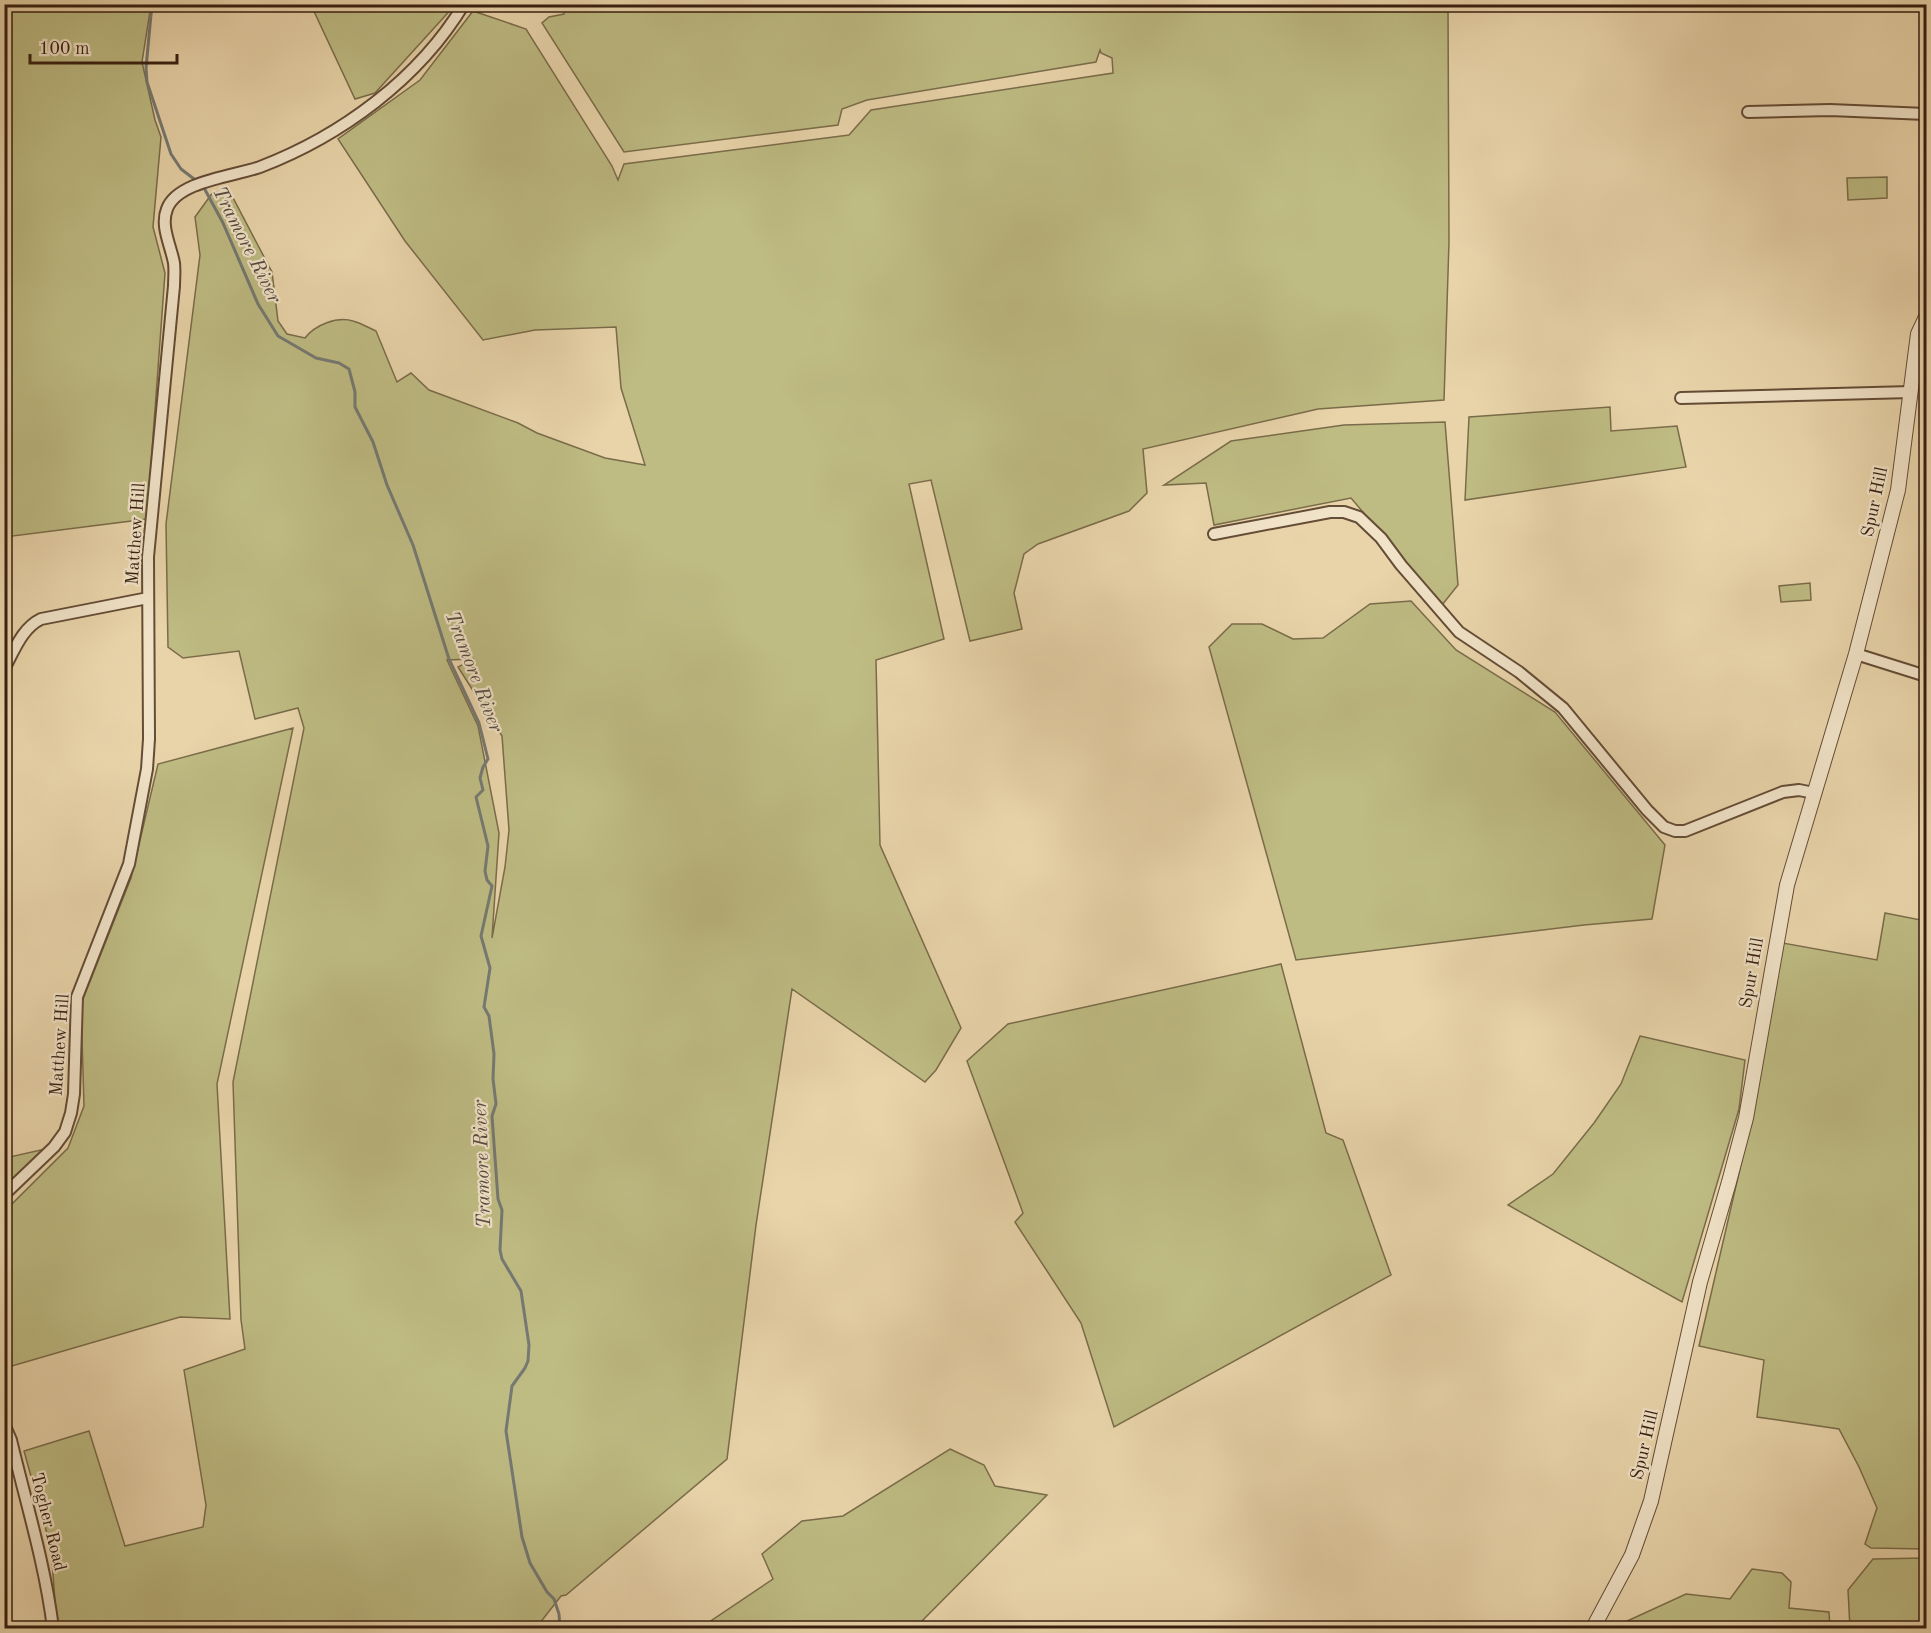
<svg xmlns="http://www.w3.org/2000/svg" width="1931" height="1633" viewBox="0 0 1931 1633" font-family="'Old Standard TT',serif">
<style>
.green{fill:#bebb83;stroke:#7a6c4a;stroke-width:1.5;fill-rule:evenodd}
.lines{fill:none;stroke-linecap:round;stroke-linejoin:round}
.stream{stroke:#757973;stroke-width:3}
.minor-casing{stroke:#644c36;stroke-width:14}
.tertiary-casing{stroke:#644c36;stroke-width:16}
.minor{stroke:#f1e3c8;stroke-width:10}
.tertiary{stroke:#f1e3c8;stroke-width:14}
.labels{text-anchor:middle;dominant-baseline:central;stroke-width:4.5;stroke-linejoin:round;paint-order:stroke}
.street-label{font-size:18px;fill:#371e10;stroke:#f1e3c8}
.water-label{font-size:20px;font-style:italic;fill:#564b42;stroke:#f1e3c8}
</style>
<rect width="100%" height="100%" fill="#e9d4aa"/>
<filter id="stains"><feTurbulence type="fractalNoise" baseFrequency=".00333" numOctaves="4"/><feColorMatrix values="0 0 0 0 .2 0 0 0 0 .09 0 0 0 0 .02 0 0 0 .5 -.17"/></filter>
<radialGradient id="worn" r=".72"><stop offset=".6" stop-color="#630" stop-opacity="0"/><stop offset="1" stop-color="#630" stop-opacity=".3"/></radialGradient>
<path class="green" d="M4,5H151L142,62L155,120L161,137L153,227L165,273L147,519L5,537Z
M311,5H455L375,93L355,99Z
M565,5H1448L1449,242L1444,400L1318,409L1143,449L1147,493L1129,511L1038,544L1024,554L1014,593L1022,629L970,641L931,480L909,484L944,639L876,660L880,845L961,1028L936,1070L925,1082L792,989L756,1225L727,1459L566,1595L561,1596L536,1628H57L51,1548L24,1451L89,1431L125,1546L203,1527L206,1505L184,1370L245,1349L241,1320L233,1082L304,728L298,708L255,719L239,651L183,658L168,647L166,524L200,255L195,217L213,192L231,194L272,272L278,321L287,334L305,338C315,325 337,316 353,321C361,323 369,328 376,331L397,382L411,373L429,390L518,423L537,433L605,458L645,465L621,388L616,327L535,330L483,340L405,241L338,139L420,80L473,11L526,29L612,166L618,180L624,164L849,135L871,110L1113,73L1112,58L1101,53L1100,50L1096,62L867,100L842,109L838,125L624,152L542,23L549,17L564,14ZM474,659L458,667L502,736L509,830L505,867L492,938L499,833L478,726L447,660Z
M1887,177V198L1848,200L1847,178Z
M1610,407L1611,431L1677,426L1686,467L1465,500L1469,417Z
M1445,422L1458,585L1442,605L1351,498L1214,525L1206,483L1164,485L1231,441L1344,425Z
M1810,583L1811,600L1781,602L1779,586Z
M1411,601L1456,650L1555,712L1665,845L1652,919L1584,925L1296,960L1209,647L1232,624H1262L1293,639L1323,638L1370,604Z
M293,728L217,1084L230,1319L180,1317L5,1368L4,1223L11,1205L68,1148L84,1106L81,1004L131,878L158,764Z
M1885,913L1926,921V1549L1871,1548L1865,1544L1877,1508L1859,1467L1839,1429L1757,1417L1764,1360L1699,1346L1754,1108L1783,943L1877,960Z
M1281,964L1326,1133L1343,1140L1391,1275L1114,1427L1081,1323L1015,1222L1023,1213L967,1061L1008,1024Z
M1640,1036L1745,1060L1739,1109L1682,1302L1508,1205L1553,1174L1594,1123L1621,1084Z
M54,1147L5,1196V1158Z
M950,1449L984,1465L995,1486L1047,1495L915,1628H693L706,1624L773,1579L762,1554L802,1521L843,1516Z
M1926,1558V1628H1850L1848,1590L1873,1559Z
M1752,1569L1782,1573L1791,1582L1789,1608L1829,1612L1830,1628H1612L1686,1594L1730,1599Z"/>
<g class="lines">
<path class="stream" d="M152,4L146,68L147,82L171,154L181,169L198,182
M203,186L223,223L258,304L278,336L316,358L339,363L349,369L355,392V407L373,442L387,485L413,545L449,659L479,723L488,759L483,767L480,778L483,790L476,797L488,846L485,871L487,880L492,886L481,936L490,968L484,1007L489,1016L494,1054L493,1079L496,1104L492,1116L498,1199L502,1210L500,1250L502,1259L521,1291L529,1345L528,1361L525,1368L512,1386L506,1431L522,1537L530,1563L547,1592L554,1599L559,1614L560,1628"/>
<defs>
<path id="minor" d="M1748,112L1830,110L1926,114
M1681,398L1911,392
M1214,534L1330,512H1344L1359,517L1381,538L1401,565L1459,632L1519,672L1563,708L1647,810L1664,827L1675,831H1685L1783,792L1799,790L1814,793
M1856,654L1926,676
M4,669C14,651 22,628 41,619L148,598
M4,1196L8,1191L54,1147L65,1132L71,1113L74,1094L77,997L129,864L147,769L149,739L148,557L174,286C174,279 175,271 174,263C171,246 160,226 167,209C177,181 235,176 260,167C341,136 419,79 464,4
M4,1424L11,1440C26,1503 45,1564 53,1628"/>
<path id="tertiary" d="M1593,1628L1632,1555L1651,1501L1700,1282L1729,1182L1746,1118L1787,885L1856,654L1898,490L1918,334L1926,317"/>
</defs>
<use href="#minor" class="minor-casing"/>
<use href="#tertiary" class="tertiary-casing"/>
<use href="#minor" class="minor"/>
<use href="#tertiary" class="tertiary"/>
</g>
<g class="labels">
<g class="street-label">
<text transform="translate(1875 502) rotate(-78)">Spur Hill</text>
<text transform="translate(136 534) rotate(-86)">Matthew Hill</text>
<text transform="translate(1752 973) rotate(-80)">Spur Hill</text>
<text transform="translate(60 1045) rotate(-86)">Matthew Hill</text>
<text transform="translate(1645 1445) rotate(-77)">Spur Hill</text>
<text transform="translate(48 1522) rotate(76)">Togher Road</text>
</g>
<g class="water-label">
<text transform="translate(246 245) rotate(63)">Tramore River</text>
<text transform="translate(473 672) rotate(69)">Tramore River</text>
<text transform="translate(483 1164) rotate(-92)">Tramore River</text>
</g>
</g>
<rect width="1931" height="1633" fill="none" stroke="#e9d4aa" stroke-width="24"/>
<rect x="6" y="6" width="1919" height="1621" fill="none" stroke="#371e10" stroke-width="3"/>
<rect x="12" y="12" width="1907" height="1609" fill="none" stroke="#371e10" stroke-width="1.5"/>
<path d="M30 54v9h147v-9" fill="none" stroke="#371e10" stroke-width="3"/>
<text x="39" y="54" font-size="18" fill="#371e10" stroke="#f1e3c8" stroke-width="4.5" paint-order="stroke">100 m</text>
<rect width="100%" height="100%" filter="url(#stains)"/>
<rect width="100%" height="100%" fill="url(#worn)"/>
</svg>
